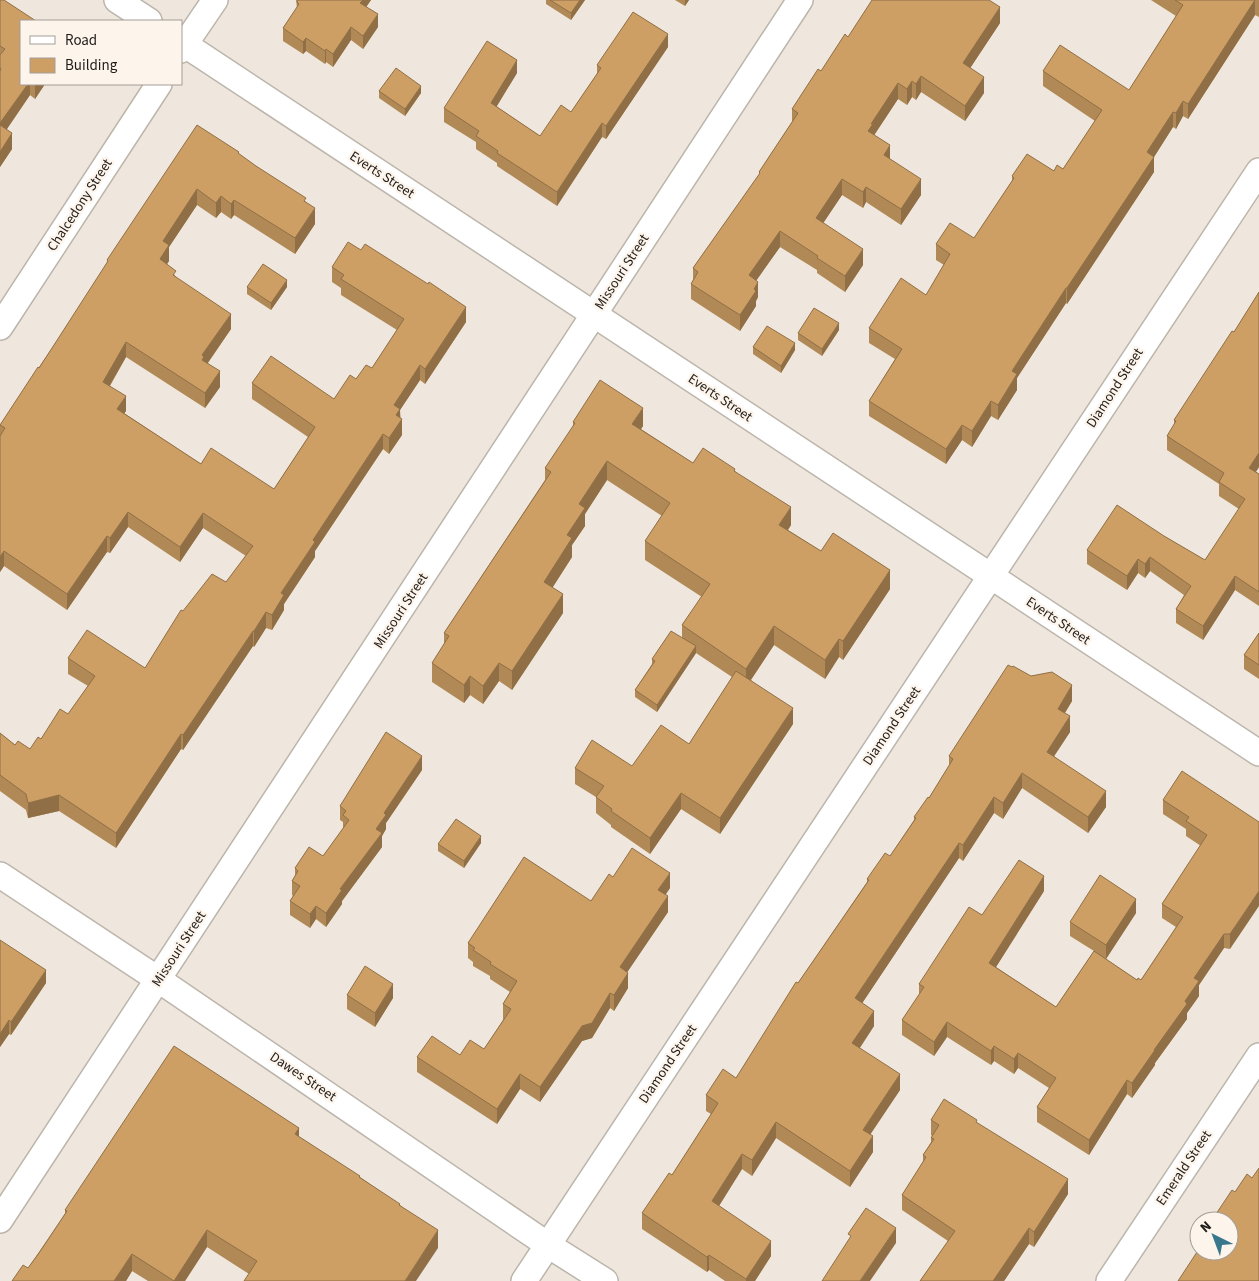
<svg xmlns="http://www.w3.org/2000/svg" width="1259" height="1281" viewBox="0 0 1259 1281" font-family="'Source Sans 3',sans-serif">
<style>
.lines{fill:none;stroke-linecap:round;stroke-linejoin:round}
.minor-casing{stroke:#bcb5ab;stroke-width:28}
.minor{stroke:#fff;stroke-width:25}
.wall{fill:#b08956}
.shaded-wall{fill:#906f46}
.building{fill:#cd9f64;stroke:#906f46}
.labels{text-anchor:middle;dominant-baseline:central;stroke-width:4.5;stroke-linejoin:round;paint-order:stroke}
.street-label{font-size:14px;fill:#1f1c19;stroke:#fdf4eb}
</style>
<rect width="100%" height="100%" fill="#efe7dd"/>
<g class="lines">
<defs>
<path id="minor" d="M117,0L149,21
M181,42L1259,753
M181,50L215,0
M0,327L159,84
M0,875L159,980L548,1245L605,1281
M0,1220L800,0
M524,1281L1259,171
M1109,1281L1259,1056"/>
</defs>
<use href="#minor" class="minor-casing"/>
<use href="#minor" class="minor"/>
</g>
<path class="wall" d="M0,0L21,84H45L35,99L30,95L7,129L12,149L0,167Z
M296,0H371L366,7L378,27L363,49L351,40L333,67L326,62L325,64L306,51L303,54L283,41V28L297,8Z
M546,0H585L571,20L546,4Z
M675,0H689L685,6Z
M1151,0H1259V17L1255,15L1188,119L1183,116L1176,129L1173,127L1154,157V172L1067,304L1066,303L1017,378V390L998,420L991,416L972,447L962,440L946,464L869,416V401L895,359L869,343V328L926,295L944,265L936,260V244L974,238L1012,181V176L1063,169L1095,121L1043,86V71L1129,90L1176,16Z
M1000,23L970,68L984,93L965,121L921,92L916,100L912,97L907,105L898,99L874,135L890,159L921,195L901,225L866,202L863,208L842,195L823,223L863,265L845,292L817,273V270L780,247L756,280L758,297L756,301V306L740,331L691,299V284L693,280V268L759,175V172L792,122V109L821,71L848,37Z
M668,47L606,139L602,137L557,206L497,166V163L476,149V142L444,122V108L517,73L496,106L540,136L571,112L597,74V65Z
M379,91L421,93L405,116L379,98Z
M239,154L306,202L315,224L295,254L234,215L231,219L221,212L216,218L197,205L169,247V261L167,264L176,277L231,329L208,363L220,387L205,408L126,357L110,386L126,411L124,413L201,464L274,489L308,437L252,399V383L334,399L356,379L372,368L397,330L341,295V288L332,282V267L466,322L425,384L420,380L400,410L402,435L389,454L383,449L315,551V557L284,604V610L272,630L266,628L254,647L253,646L183,750L181,749L116,848L59,811L28,818L26,810L0,791V733L15,745L30,749L68,714L88,686L68,674V658L145,668L183,611L226,582L246,556L203,528L180,562L128,527L110,553L107,552L67,610L4,566L0,572V425L54,345L107,264V260Z
M247,287H287L271,310L247,294Z
M1259,292V467L1256,472L1259,474V606L1235,590L1203,640L1176,623V609L1184,595L1150,571L1145,578L1138,573L1127,590L1087,564V550L1164,536L1205,560L1239,509L1219,496V484L1167,450V436L1174,425V420L1234,332Z
M839,330L822,356L798,340V333Z
M753,347L795,350L781,373L753,354Z
M573,422L643,426L641,429L693,463L735,471L791,525L788,530L821,551L890,589L843,660L839,657L825,679L774,645L751,680L793,724L720,834L681,809L650,854L611,827V825L596,813V797L575,784V768L632,766L689,744L732,677L696,653L657,712L635,697V690L652,664V659L682,638V625L702,597L645,560V541L662,516L607,480L585,514V526L572,545V557L552,588L563,613L512,690L499,681L483,704L470,695L464,703L432,682V663L444,644V633L545,480V468L573,427Z
M1259,633V679L1244,669V655Z
M1031,676L1072,701L1065,713L1070,732L1054,756L1106,807L1088,833L1022,788L1003,819L994,813L963,861L959,858L862,1003L874,1026L860,1048L900,1090L870,1135L873,1152L850,1187L776,1138L752,1176L742,1169L719,1206L771,1256L755,1281H725L709,1270L707,1272L642,1229V1213L672,1175L711,1114L706,1111V1095L736,1078L798,983L867,882V879L890,856L914,820V817L929,798L949,766V756Z
M422,770L386,823V829L382,836V847L342,901V904L326,927L316,919L310,928L290,915V901L293,896L292,895V881L295,876V868L323,856L343,829V822L340,820V806Z
M1163,800L1259,822L1230,949L1224,948L1199,985V996L1187,1013V1019L1155,1063V1065L1132,1098L1127,1094L1089,1155L1037,1122V1107L1049,1088L1018,1068L1014,1074L994,1061L991,1065L947,1037L934,1056L902,1035V1020L919,995V984L982,915L1044,891L996,967L1056,1007L1094,951L1070,936V922L1136,913L1106,959L1137,980H1141L1176,927L1162,918V904L1201,846L1186,836V829L1163,814Z
M481,843L464,868L438,851V844Z
M613,877L670,888L665,895L668,912L627,972L628,988L614,1011L610,1008L592,1038L582,1041L540,1102L520,1089L497,1124L417,1072V1057L460,1055L484,1049L503,1020V1004L510,992L490,979V976L473,966V962L468,958V943L591,901Z
M0,940L46,983L11,1035L9,1034L0,1047Z
M347,995L393,998L375,1027L347,1009Z
M931,1120L977,1123L1068,1194L1034,1247L1029,1244L1004,1281H920L948,1241L902,1210V1195L923,1162V1155L931,1142V1138L932,1136L931,1135Z
M299,1137L360,1177L400,1205L438,1248L249,1274L207,1247L185,1281H148L132,1271L126,1281H12L28,1268L65,1214V1210Z
M1252,1178L1229,1221H1216V1214L1235,1192Z"/>
<path class="shaded-wall" d="M363,0H371L360,16V3Z
M580,0H585L571,20V13Z
M685,0H689L685,6Z
M1255,0V15L1188,119V104Z
M1000,7V23L963,79V63Z
M378,14V27L363,49V36Z
M351,27V40L333,67V54Z
M668,34V47L606,139V126Z
M306,38V51L303,54V42Z
M326,49V62L325,64V51Z
M517,60V73L491,116V103Z
M921,76V92L916,100V84Z
M984,77V93L965,121V106Z
M912,81V97L907,105V89Z
M898,83V99L873,137L868,131L871,124Z
M28,84H30V95L0,139V123Z
M35,84H45L35,99Z
M421,86V93L405,116V109Z
M1183,101V116L1176,129V113Z
M1173,112V127L1154,157V172L1067,304V288L1147,152Z
M602,123V137L557,206V192Z
M12,133V149L0,167V152Z
M890,145V161L884,155Z
M842,179V195L816,234V218Z
M921,179V195L901,225V209Z
M866,187V202L863,208V192Z
M197,189V205L169,247V261L160,275V259L163,241Z
M221,196V212L216,218V203Z
M234,200V215L231,219V204Z
M315,208V224L295,254V238Z
M780,231V247L749,291V275Z
M863,249V265L845,292V276Z
M287,280V287L271,310V303Z
M758,282V297L756,301V306L740,331V315Z
M1066,288V303L1017,378V390L998,420V405L1012,371Z
M466,307V322L425,384V369Z
M231,314V329L204,368V372L202,355Z
M839,323V330L822,356V349Z
M126,342V357L103,397V382Z
M795,343V350L781,373V366Z
M420,365V380L400,410V422L402,419V435L389,454V438L394,405Z
M220,371V387L205,408V393Z
M126,396V411L117,424V409Z
M991,401V416L972,447V431Z
M643,408V426L632,442V424Z
M962,425V440L946,464V449Z
M383,434V449L315,551V557L284,604V610L272,630V615L281,593L313,540Z
M1259,453V467L1249,482V468Z
M607,461V480L585,514V526L572,545V557L544,601V582L567,535L579,504Z
M791,507V525L779,543V525Z
M128,512V527L110,553V538Z
M203,513V528L180,562V547Z
M107,536V552L67,610V594Z
M4,551V566L0,572V557Z
M1150,557V571L1145,578V564Z
M1138,559V573L1127,590V576Z
M890,570V589L843,660V641Z
M1235,576V590L1203,640V626Z
M563,594V613L512,690V671Z
M266,612V628L254,647V631Z
M774,626V645L746,687V669Z
M253,631V646L183,750V735Z
M839,639V657L825,679V660Z
M696,646V653L657,712V705Z
M499,663V681L483,704V686Z
M470,676V695L464,703V685Z
M1072,685V701L1058,724V709Z
M793,708V724L720,834V818Z
M1070,716V732L1047,767V752Z
M181,734V749L116,848V833Z
M422,756V770L386,823V829L382,836V847L342,901V904L326,927V913L376,829L384,813Z
M1022,773V788L1003,819V803Z
M1106,791V807L1088,833V817Z
M681,793V809L650,854V838Z
M59,795V811L28,818V803Z
M994,797V813L963,861V845Z
M481,836V843L464,868V861Z
M959,843V858L855,1014V998Z
M670,873V888L658,906V890Z
M1044,876V891L989,978V963Z
M1259,891V906L1230,949V934Z
M668,896V912L620,983V967Z
M1136,899V913L1106,959V945Z
M316,906V919L310,928V914Z
M1224,934V948L1199,985V996L1187,1013V1019L1155,1063V1065L1132,1098V1083L1185,1001L1194,978Z
M46,970V983L11,1035V1022Z
M628,973V988L614,1011V995Z
M393,984V998L375,1027V1013Z
M610,993V1008L592,1038L582,1041L540,1102V1087L582,1026Z
M874,1011V1026L852,1059V1043Z
M9,1020V1034L0,1047V1034Z
M947,1022V1037L934,1056V1042Z
M994,1046V1061L991,1065V1051Z
M1018,1053V1068L1014,1074V1059Z
M520,1074V1089L497,1124V1109Z
M900,1074V1090L863,1145V1130Z
M1127,1080V1094L1089,1155V1140Z
M776,1122V1138L752,1176V1160Z
M299,1128V1146L295,1134Z
M873,1136V1152L850,1187V1171Z
M742,1154V1169L712,1217V1201Z
M1068,1179V1194L1034,1247V1232Z
M896,1228V1243L870,1281H860Z
M1029,1228V1244L1004,1281H993Z
M207,1230V1247L185,1281H174Z
M438,1230V1248L416,1281H405Z
M771,1241V1256L755,1281H746V1279Z
M132,1254V1271L126,1281H114Z
M709,1255V1270L707,1272V1257Z"/>
<path class="building" d="M0,0H4L36,21H21V84H28L0,123V71L1,69L0,68V55L5,49L0,46Z
M298,0H363L360,3L378,14L363,36L351,27L333,54L326,49L325,51L306,38L303,42L283,28L299,4L297,2Z
M550,0H580L571,13Z
M872,0H989L1000,7L963,63L984,77L965,106L921,76L916,84L912,81L907,89L898,83L871,124H873L868,131L890,145L884,155L921,179L901,209L866,187L863,192L842,179L816,218L863,249L845,276L817,258L818,256L780,231L749,275L758,282L754,289L756,291L740,315L691,284L698,272L693,268L760,173L759,172L798,113L792,109L818,69L821,71L845,34L848,37Z
M1175,0H1255L1188,104L1183,101L1176,113L1173,112L1147,152L1154,157L1067,288H1066L1012,371L1017,374L998,405L991,401L972,431L962,425L946,449L869,401L902,349L869,328L901,278L926,295L950,254L936,244L950,223L974,238L1014,178L1012,176L1027,154L1054,171L1057,165L1063,169L1102,110L1043,71L1060,45L1129,90L1183,5Z
M633,12L668,34L606,126L602,123L557,192L497,153L498,151L476,136L479,131L444,108L487,41L517,60L491,103L540,136L561,105L571,112L601,68L597,65Z
M396,68L421,86L405,109L379,91Z
M0,125L12,133L0,152Z
M197,125L239,152L238,153L256,166L306,198L304,201L315,208L295,238L234,200L231,204L221,196L216,203L197,189L163,241L169,245L160,259L176,271L173,275L231,314L202,355L204,357L202,360L220,371L205,393L126,342L103,382L126,396L117,409L201,464L211,448L274,489L315,427L252,383L271,356L334,399L350,375L356,379L366,365L372,368L404,319L341,279L344,275L332,267L348,242L361,250L365,244L428,284L429,282L466,307L425,369L420,365L394,405L400,409L396,415L402,419L389,438L383,434L313,540L315,542L281,593L284,595L272,615L266,612L254,631H253L183,735L181,734L116,833L59,795L28,803L26,794L0,775V733L15,745L18,741L30,749L38,737L41,739L60,709L68,714L95,676L68,658L87,630L145,668L181,610L183,611L212,574L226,582L253,546L203,513L180,547L128,512L110,538L107,536L67,594L4,551L0,557V436L5,428L0,425L38,367L39,368L54,345L108,261L107,260Z
M263,264L287,280L271,303L247,287Z
M1259,292V453L1249,468L1259,474V592L1235,576L1203,626L1176,609L1191,586L1150,557L1145,564L1138,559L1127,576L1087,550L1117,505L1164,536L1205,560L1245,499L1219,482L1224,473L1167,436L1176,421L1174,420L1232,331L1234,332Z
M814,308L839,323L822,349L798,333Z
M767,326L795,343L781,366L753,347Z
M600,380L643,408L632,424L693,463L703,448L735,469L734,471L791,507L779,525L821,551L833,533L890,570L843,641L839,639L825,660L774,626L746,669L682,625L710,584L645,541L670,503L607,461L579,504L585,508L567,535L572,538L544,582L563,594L512,671L499,663L483,686L470,676L464,685L432,663L449,636L444,633L551,472L545,468L575,423L573,422Z
M671,631L696,646L657,705L635,690L655,661L652,659Z
M1259,633V665L1244,655Z
M1008,665L1012,667L1013,666L1031,676L1052,672L1072,685L1058,709L1070,716L1047,752L1106,791L1088,817L1022,773L1003,803L994,797L963,845L959,843L855,998L874,1011L852,1043L900,1074L863,1130L873,1136L850,1171L776,1122L752,1160L742,1154L712,1201L771,1241L746,1279L709,1255L707,1257L642,1213L669,1173L672,1175L717,1105L718,1103L706,1095L723,1069L736,1078L796,982L798,983L869,880L867,879L883,856L885,853L890,856L916,818L914,817L928,797L929,798L953,759L949,756Z
M736,671L793,708L720,818L681,793L650,838L611,811L612,809L596,797L604,786L575,768L592,740L632,766L661,725L689,744Z
M386,732L422,756L384,813L386,815L376,829L382,833L340,889L342,890L326,913L316,906L310,914L290,901L300,886L292,881L298,871L295,868L309,847L323,856L349,820L343,815L346,811L340,806Z
M1182,771L1259,822V891L1230,934H1224L1194,978L1199,981L1185,1001L1187,1004L1154,1050H1155L1132,1083L1127,1080L1089,1140L1037,1107L1056,1078L1018,1053L1014,1059L994,1046L991,1051L947,1022L934,1042L902,1020L924,987L919,984L969,907L982,915L1019,860L1044,876L989,963L1056,1007L1094,951L1137,980L1138,978L1141,980L1183,917L1162,904L1207,835L1186,821L1189,817L1163,800Z
M456,819L481,836L464,861L438,844Z
M632,848L670,873L658,890L668,896L620,967L628,973L614,995L610,993L592,1023L582,1026L540,1087L520,1074L497,1109L417,1057L432,1036L460,1055L470,1040L484,1049L511,1009L503,1004L517,981L490,964L491,962L473,950L475,948L468,943L524,857L591,901L609,874L613,877Z
M1100,875L1136,899L1106,945L1070,922Z
M0,940L46,970L11,1022L9,1020L0,1034Z
M365,966L393,984L375,1013L347,995Z
M174,1046L299,1128L295,1134L360,1176L359,1177L400,1204L399,1205L438,1230L405,1281H244L257,1261L207,1230L174,1281L132,1254L114,1281H12L23,1265L28,1268L39,1253L67,1211L65,1210Z
M944,1099L977,1120L976,1122L1068,1179L1034,1232L1029,1228L993,1281H920L955,1231L902,1195L926,1157L923,1155L934,1139L931,1138L939,1125L931,1120Z
M1259,1168V1281H1178L1199,1249V1251H1229V1221H1217L1220,1217L1216,1214L1232,1190L1235,1192L1247,1174L1252,1178Z
M866,1208L896,1228L860,1281H822L851,1236L848,1234Z"/>
<g class="labels">
<g class="street-label">
<text transform="translate(382 175) rotate(33)">Everts Street</text>
<text transform="translate(80 205) rotate(-57)">Chalcedony Street</text>
<text transform="translate(622 272) rotate(-57)">Missouri Street</text>
<text transform="translate(1115 388) rotate(-57)">Diamond Street</text>
<text transform="translate(720 398) rotate(34)">Everts Street</text>
<text transform="translate(401 611) rotate(-57)">Missouri Street</text>
<text transform="translate(1058 621) rotate(34)">Everts Street</text>
<text transform="translate(892 726) rotate(-56)">Diamond Street</text>
<text transform="translate(179 949) rotate(-57)">Missouri Street</text>
<text transform="translate(668 1064) rotate(-56)">Diamond Street</text>
<text transform="translate(303 1077) rotate(34)">Dawes Street</text>
<text transform="translate(1184 1168) rotate(-56)">Emerald Street</text>
</g>
</g>
<rect x="20" y="20" width="162" height="65" fill="#fdf4eb" stroke="#a49e97"/>
<rect x="30" y="36" width="25" height="8" fill="#ffffff" stroke="#a49e97"/>
<text x="65" y="45" font-size="15" fill="#1f1c19">Road</text>
<rect x="30" y="58" width="25" height="15" fill="#cd9f64" stroke="#a49e97"/>
<text x="65" y="70" font-size="15" fill="#1f1c19">Building</text>
<g transform="translate(1214 1236) rotate(318)"><circle r="24" fill="#fdf4eb" stroke="#a49e97"/>
<path d="M0-4L9 19L0 12L-9 19Z" fill="#38778c"/>
<text y="-8" font-size="14" font-weight="bold" text-anchor="middle" fill="#1f1c19">N</text>
</g>
</svg>
